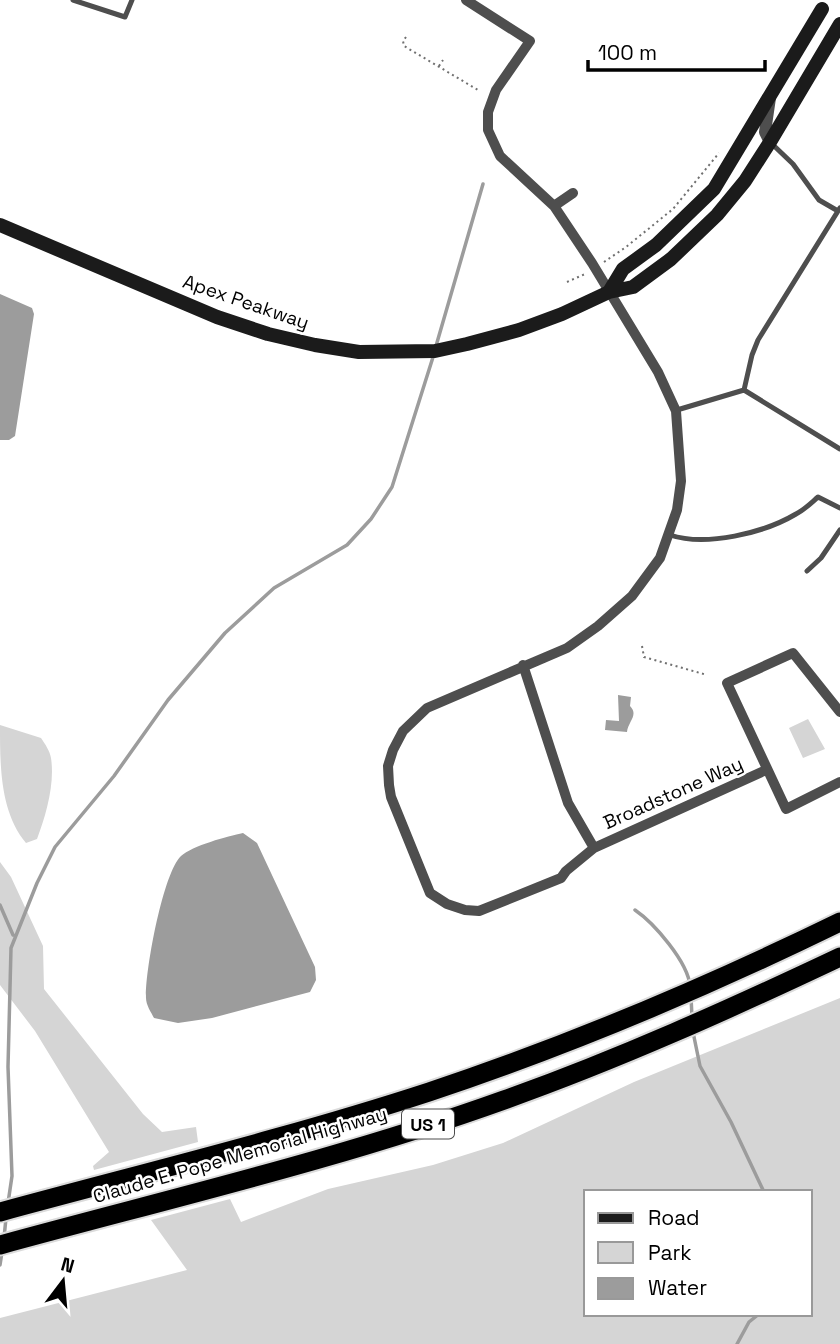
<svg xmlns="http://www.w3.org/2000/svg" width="840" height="1344" viewBox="0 0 840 1344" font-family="'Space Grotesk',sans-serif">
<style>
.green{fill:#d5d5d5;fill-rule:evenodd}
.water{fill:#9c9c9c}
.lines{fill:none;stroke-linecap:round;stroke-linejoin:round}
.stream{stroke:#9c9c9c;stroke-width:3.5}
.motorway-casing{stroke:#dbdbdb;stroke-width:23}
.path{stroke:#707070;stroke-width:2;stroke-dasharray:2 3.5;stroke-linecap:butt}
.service{stroke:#4e4e4e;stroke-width:5}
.minor{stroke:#4e4e4e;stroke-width:10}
.tertiary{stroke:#4e4e4e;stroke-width:12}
.secondary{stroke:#1b1b1b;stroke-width:14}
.motorway{stroke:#000;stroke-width:19}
.labels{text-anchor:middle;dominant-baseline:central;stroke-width:5;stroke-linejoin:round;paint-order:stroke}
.shield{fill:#fff;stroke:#4c4c4c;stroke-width:2}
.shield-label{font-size:18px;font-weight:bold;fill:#000}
.street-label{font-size:19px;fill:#000;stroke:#fff}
</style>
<rect width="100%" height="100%" fill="#fff"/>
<path class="green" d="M808,719L825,749L803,758L789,728Z
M0,725L41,738C45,744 50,751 51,758C55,784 46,815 37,839L26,843C0,812 0,766 0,725Z
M0,862L11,877L43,946L44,989L143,1114L162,1132L196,1127L198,1142L94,1170L93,1166L109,1152L35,1031L0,985Z
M840,998V1344H0V1318L187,1270L151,1220L230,1199L241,1222L328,1189L433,1165L503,1143L634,1082ZM586,1192H810V1314H586Z"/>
<path class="water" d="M0,294L32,308L34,314L15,436L9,440H0Z
M618,695L631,697L630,706C639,715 628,722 627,732L605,730L606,720L619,721Z
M243,833L257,843L315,967L316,980L310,992L212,1018L178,1023L154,1018C151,1012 146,1005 146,998C145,971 163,873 181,856C192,846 228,836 243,833Z"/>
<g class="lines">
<path class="stream" d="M436,346L483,184
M0,905L13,935
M635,910C654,923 688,962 690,986
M691,997L692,1017
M693,1032L700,1066L731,1122L764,1192
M8,1203L12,1176L8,1067L11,948L37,883L55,847L114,776L168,700L225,633L274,588L347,545L371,519L392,487L434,354
M4,1238L6,1218
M0,1265L2,1252
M737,1344L749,1322L759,1314"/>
<defs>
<path id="motorway" d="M0,1212C143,1173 288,1138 429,1092C570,1045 707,987 840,922
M0,1245C168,1199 340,1159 504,1100C619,1059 730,1009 840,957"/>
</defs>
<use href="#motorway" class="motorway-casing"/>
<path class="path" d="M406,37L403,41L404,46L478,90
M439,66L443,60
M604,262L626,247L673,209L719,153
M567,282L585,274
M642,646L644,657L707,675"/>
<path class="service" d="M73,0L125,17L132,0
M770,142L793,164L819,200L838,211L840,208
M744,390L752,355L758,340L838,211
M677,410L744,390L840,449
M670,535C706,547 764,533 796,514C804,510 811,503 818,497L840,508
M807,571L821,558L840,530"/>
<path class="minor" d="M466,0L530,41L496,90L488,112V130L500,156L554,206L592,263L658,372L676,411L681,481L677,510L660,558L632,596L598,626L567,648L427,708L403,731L393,750L388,766L389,785L391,797L430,893L447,904L465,910L479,911L561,878L566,871L594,848L766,770
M554,206L573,193
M523,665L568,803L594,848
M840,712L793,653L727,683L786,809L840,782"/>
<path class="tertiary" d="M770,98L765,132L770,142"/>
<path class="secondary" d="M0,225L217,317L268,334L315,345L359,352L435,351L467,344L519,330L562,314L609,292L633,287L671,259L717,215L745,181L770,142L840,24
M609,292L623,269L656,245L714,189L822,9"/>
<use href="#motorway" class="motorway"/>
</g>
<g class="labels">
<rect class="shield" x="402" y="1109.5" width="52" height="29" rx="5"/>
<g class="shield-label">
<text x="428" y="1124">US 1</text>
</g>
<g class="street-label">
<text transform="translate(246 302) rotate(19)">Apex Peakway</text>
<text transform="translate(673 793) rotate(-24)">Broadstone Way</text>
<text transform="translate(240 1155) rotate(-16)">Claude E. Pope Memorial Highway</text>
</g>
</g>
<rect x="584" y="1190" width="228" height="126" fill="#ffffff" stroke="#999999" stroke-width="2"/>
<rect x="598" y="1213" width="35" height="10" fill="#1b1b1b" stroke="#999999" stroke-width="2"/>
<text x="648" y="1225" font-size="21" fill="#000000">Road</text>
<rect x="598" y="1242" width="35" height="21" fill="#d5d5d5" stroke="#999999" stroke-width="2"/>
<text x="648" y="1260" font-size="21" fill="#000000">Park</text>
<rect x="598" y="1278" width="35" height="21" fill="#9c9c9c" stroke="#999999" stroke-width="2"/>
<text x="648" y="1295" font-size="21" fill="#000000">Water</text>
<g transform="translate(63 1281) rotate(16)" stroke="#ffffff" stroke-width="5" paint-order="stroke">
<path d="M0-5L12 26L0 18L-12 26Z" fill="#000000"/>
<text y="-10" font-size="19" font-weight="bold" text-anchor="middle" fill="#000000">N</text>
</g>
<path d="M588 60v10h177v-10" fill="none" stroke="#000000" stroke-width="3.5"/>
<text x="598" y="60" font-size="21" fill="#000000" stroke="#ffffff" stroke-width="5" paint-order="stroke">100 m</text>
</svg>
